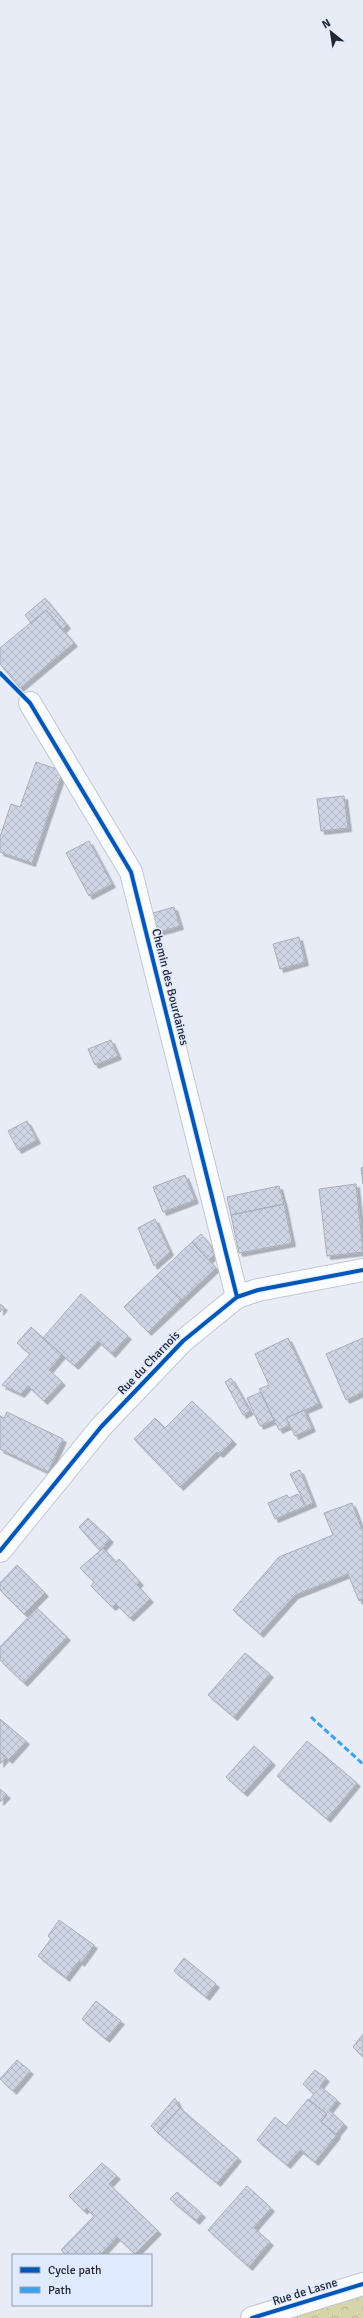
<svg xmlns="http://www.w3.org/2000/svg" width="363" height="2318" viewBox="0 0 363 2318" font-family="Signika,sans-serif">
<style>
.forest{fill:url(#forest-crowns)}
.building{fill:url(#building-cross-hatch);stroke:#a9aeb8;filter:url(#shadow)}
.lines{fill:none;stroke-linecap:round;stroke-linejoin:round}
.street-casing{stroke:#c3c8d3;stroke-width:24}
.street{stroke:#fbfcfe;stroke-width:22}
.quiet{stroke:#3ea2eb;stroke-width:3;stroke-dasharray:6 3;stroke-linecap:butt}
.cycleway-casing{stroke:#e0eafe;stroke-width:6}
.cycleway{stroke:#0057b8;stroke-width:4}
.labels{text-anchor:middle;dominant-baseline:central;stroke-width:3;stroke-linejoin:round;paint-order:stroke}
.street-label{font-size:12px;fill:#222733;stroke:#e0eafe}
</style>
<defs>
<pattern id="forest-crowns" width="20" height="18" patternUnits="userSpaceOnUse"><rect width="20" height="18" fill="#d4d5a8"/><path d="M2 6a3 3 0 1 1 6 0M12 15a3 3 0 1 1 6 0" fill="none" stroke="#b6b791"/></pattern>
<pattern id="building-cross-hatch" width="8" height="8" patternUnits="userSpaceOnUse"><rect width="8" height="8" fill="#ced5e5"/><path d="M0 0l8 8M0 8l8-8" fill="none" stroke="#b1b7c5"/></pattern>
<filter id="shadow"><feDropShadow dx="3.5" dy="3.5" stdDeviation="0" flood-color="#0004"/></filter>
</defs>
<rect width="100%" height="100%" fill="#e7ecf7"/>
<path class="forest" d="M363,2282V2318H239Z"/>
<path class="building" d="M45,598L67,625L63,629L46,610L31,623L25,615Z
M46,610L74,643L20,688L0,664V648Z
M36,762L63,771L32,863L0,852V837L11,804L20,807Z
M344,796L348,828L321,831L317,799Z
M89,841L112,884L89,896L66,853Z
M174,907L180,926L158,932L153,913Z
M299,937L305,962L280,969L273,944Z
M111,1040L118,1056L95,1065L88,1049Z
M27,1121L37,1140L18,1150L8,1131Z
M363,1167V1184L361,1168Z
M185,1175L195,1200L163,1212L153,1187Z
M356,1184L363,1252L327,1256L319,1189Z
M279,1186L284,1204L231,1215L227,1197Z
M284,1204L292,1243L239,1253L231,1215Z
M155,1219L170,1252L154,1266L138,1228Z
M201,1234L211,1246L214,1255L209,1260L192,1242Z
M192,1242L216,1268L182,1300L157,1275Z
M157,1275L182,1300L148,1332L124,1307Z
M81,1294L128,1336L112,1354L98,1341L75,1366L43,1338Z
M0,1304L4,1307L0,1312Z
M31,1327L62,1355L49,1370L62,1382L44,1401L28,1386L21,1394L2,1385L30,1354L17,1343Z
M288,1338L319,1404L286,1418L290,1425L279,1430L259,1389L269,1385L255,1354Z
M363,1338V1392L346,1400L326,1354Z
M231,1378L250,1411L243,1415L225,1382Z
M261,1392L274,1420L260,1426L247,1398Z
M192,1401L233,1441L220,1454L217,1452L180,1487L134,1439L155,1418L165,1428Z
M304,1410L312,1428L295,1436L286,1418Z
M7,1412L63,1439L48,1472L0,1449V1416L4,1418Z
M300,1470L313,1503L306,1506L290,1474Z
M298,1494L306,1506L275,1519L268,1503L287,1495L289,1498Z
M352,1503L363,1532V1599L359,1601L348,1574L295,1595L260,1634L233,1610L279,1557L333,1535L324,1513Z
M88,1518L110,1539L100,1551L79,1527Z
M103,1548L116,1562L119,1559L140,1582L137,1585L150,1599L130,1618L116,1604L112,1607L91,1586L94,1582L80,1568Z
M17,1565L45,1593L24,1614L0,1590V1583Z
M37,1608L67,1637L24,1683L0,1660V1647Z
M245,1653L270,1674L234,1717L208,1695Z
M0,1719L26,1741L9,1760L0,1752Z
M307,1741L357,1783L327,1819L277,1776Z
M254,1746L272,1762L244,1793L226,1777Z
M0,1752L6,1757L0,1764Z
M0,1789L7,1795L0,1802Z
M59,1920L94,1945L81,1963L79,1961L66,1978L38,1956L51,1939L48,1936Z
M184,1958L216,1984L206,1997L174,1971Z
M96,2001L121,2021L106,2039L82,2019Z
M363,2034V2057L353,2047Z
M17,2060L30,2071L13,2091L0,2079Z
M315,2070L326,2078L320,2086L337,2100L329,2110L344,2124L336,2134L321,2122L327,2114L309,2100L314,2094L303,2084Z
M175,2098L180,2108L158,2133L151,2126Z
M308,2099L327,2114L321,2122L337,2135L315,2162L300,2150L287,2165L257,2140L275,2117L286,2126Z
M180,2108L238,2158L217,2183L158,2133Z
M102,2163L117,2176L109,2184L158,2231L135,2254L117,2237L100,2255H66L61,2250L94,2216L86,2208L84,2211L69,2196Z
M247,2186L271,2208L254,2228L270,2242L249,2267L208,2230Z
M177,2192L202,2214L196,2221L170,2199Z"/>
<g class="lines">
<defs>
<path id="street" d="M30,703L131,872L237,1297
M0,1551L101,1427L183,1341L237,1297L258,1290L363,1270
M252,2318L363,2284"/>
</defs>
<use href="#street" class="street-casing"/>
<use href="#street" class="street"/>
<path class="quiet" d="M311,1717L363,1764"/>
<defs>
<path id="cycleway" d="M0,673L30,703L131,872L237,1297
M0,1551L101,1427L183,1341L237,1297L258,1290L363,1270
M252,2318L363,2284"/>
</defs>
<use href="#cycleway" class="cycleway-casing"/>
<use href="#cycleway" class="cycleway"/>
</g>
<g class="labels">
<g class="street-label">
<text transform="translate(170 987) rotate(76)">Chemin des Bourdaines</text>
<text transform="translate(149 1363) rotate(-46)">Rue du Charnois</text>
<text transform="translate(305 2292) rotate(-17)">Rue de Lasne</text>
</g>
</g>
<rect x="12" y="2254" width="140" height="52" fill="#e0eafe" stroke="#949cad"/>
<rect x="20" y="2267" width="20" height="6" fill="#0057b8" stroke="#949cad"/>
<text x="48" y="2274" font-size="12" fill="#222733">Cycle path</text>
<rect x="20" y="2287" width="20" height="6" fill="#3ea2eb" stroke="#949cad"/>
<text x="48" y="2294" font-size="12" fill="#222733">Path</text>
<g transform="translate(331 32) rotate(330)" stroke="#e0eafe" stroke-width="3" paint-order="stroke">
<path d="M0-3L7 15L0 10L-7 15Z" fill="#222733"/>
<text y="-6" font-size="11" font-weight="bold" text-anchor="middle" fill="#222733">N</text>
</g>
</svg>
